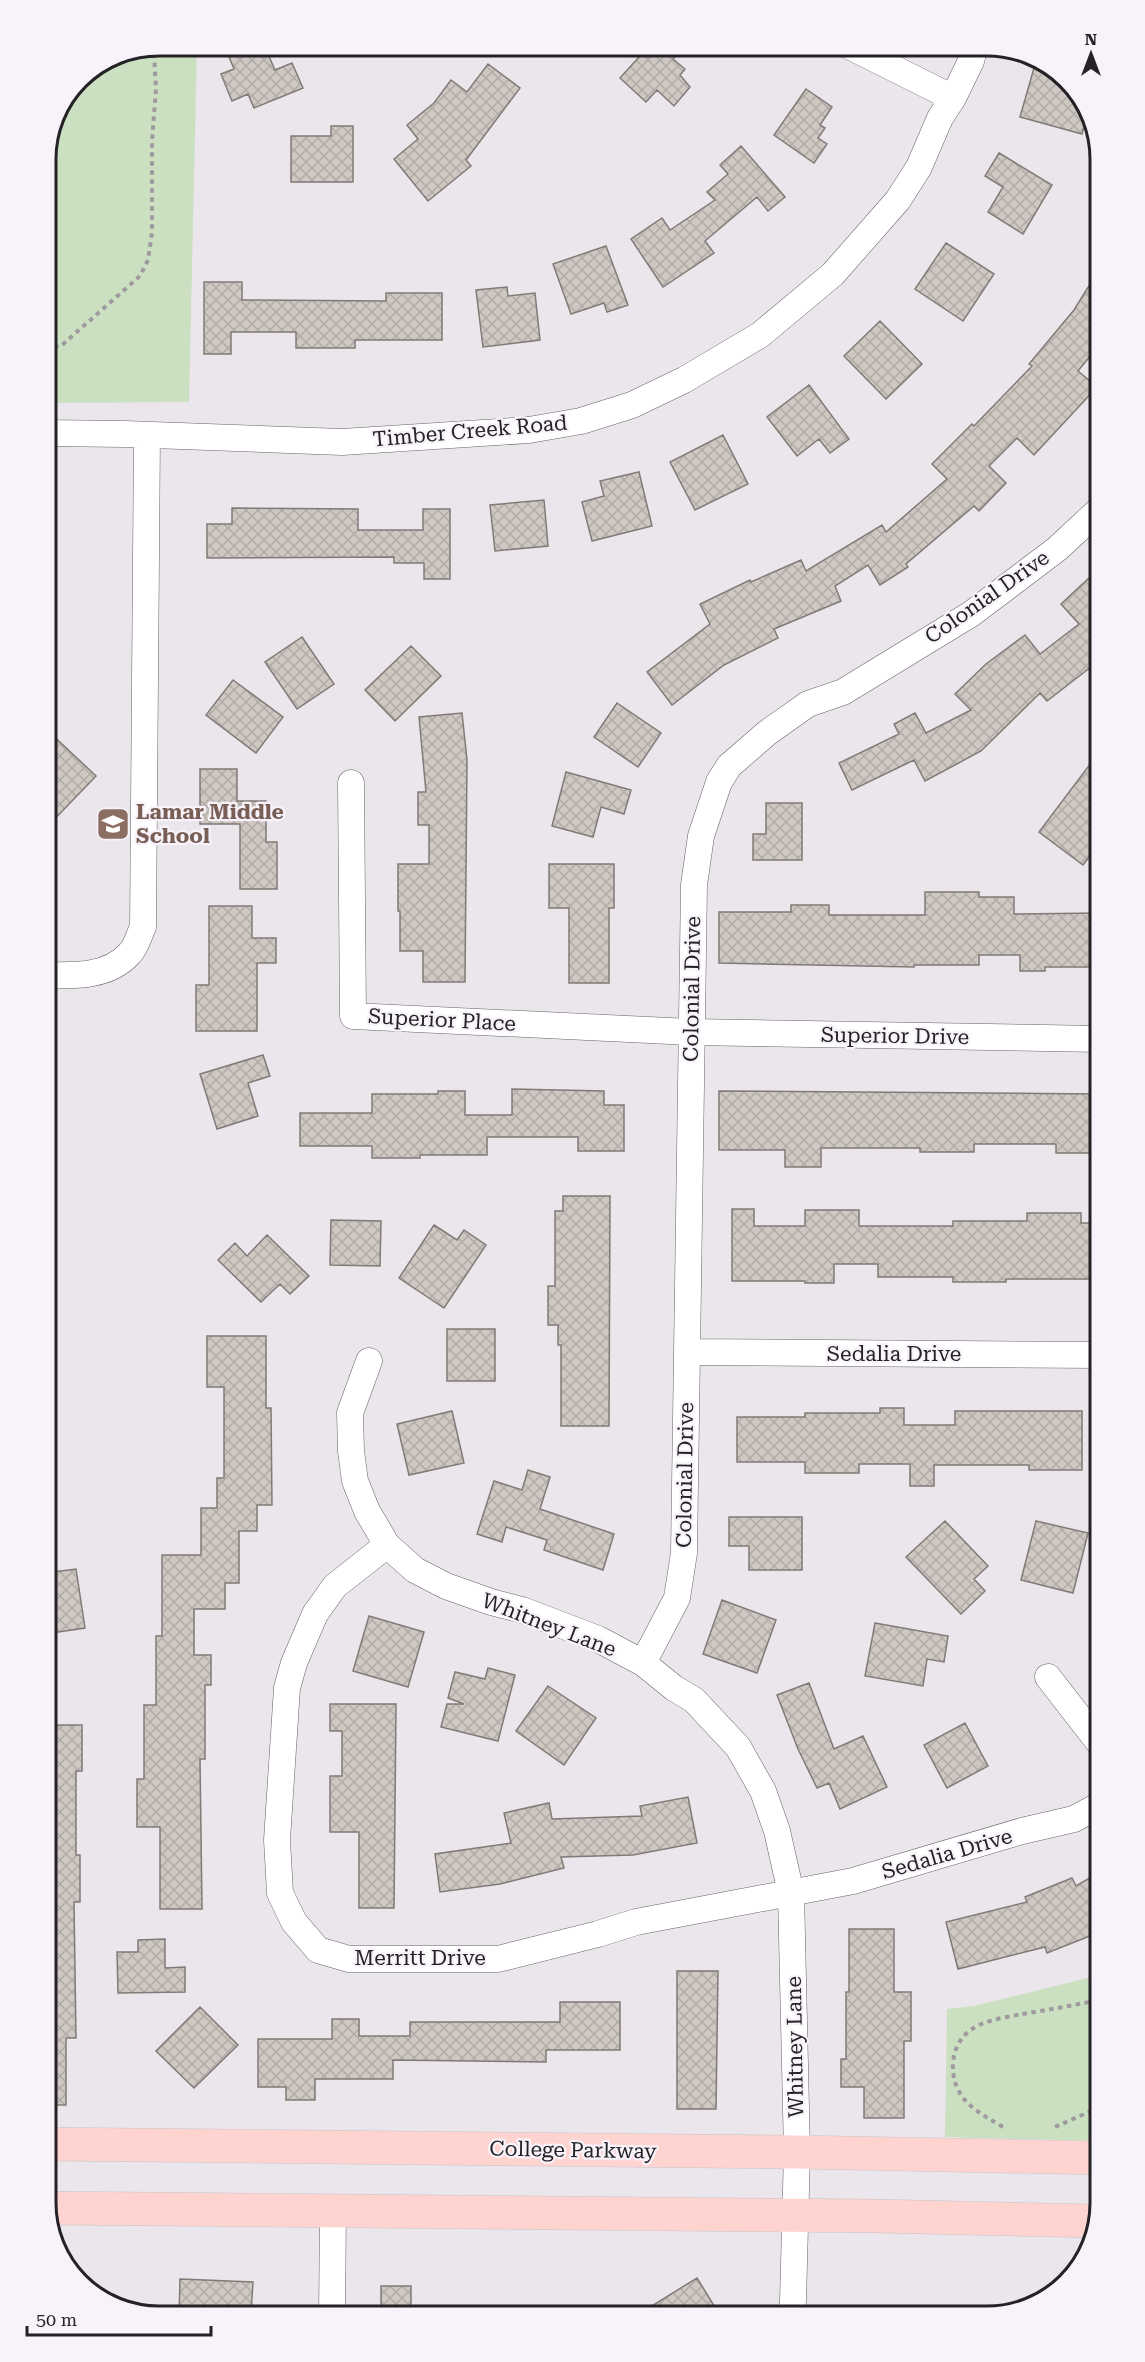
<svg xmlns="http://www.w3.org/2000/svg" width="1145" height="2362" viewBox="0 0 1145 2362" font-family="'Roboto Serif',serif">
<style>
.green{fill:#cbe0c0}
.building{fill:url(#building-cross-hatch);stroke:#817a76;stroke-width:1.5}
.lines{fill:none;stroke-linecap:round;stroke-linejoin:round}
.minor-casing{stroke:#676368;stroke-width:27}
.major-casing{stroke:#c6c6c6;stroke-width:34}
.path{stroke:#9e9a9f;stroke-width:4;stroke-dasharray:4.5 4.5;stroke-linecap:butt}
.minor{stroke:#fff;stroke-width:26}
.major{stroke:#ffd3cf;stroke-width:33}
.labels{text-anchor:middle;dominant-baseline:central;stroke-width:4.5;stroke-linejoin:round;paint-order:stroke}
.street-label{font-size:21px;fill:#242225;stroke:#f8f3fa}
.education-label{font-size:21px;font-weight:bold;fill:#785e54;stroke:#f8f3fa;text-anchor:start}
.rim{fill:none;stroke:#242225;stroke-width:3}
</style>
<defs>
<pattern id="building-cross-hatch" width="8" height="8" patternUnits="userSpaceOnUse" patternTransform="scale(1.5)"><rect width="8" height="8" fill="#cec7c2"/><path d="M0 0l8 8M0 8l8-8" fill="none" stroke="#b1aba7"/></pattern>
</defs>
<rect width="100%" height="100%" fill="#ebe5ec"/>
<path class="green" d="M159,45H197L189,402L45,403V152L79,78L116,54Z
M1100,1975V2141L945,2137L947,2009L974,2006Z"/>
<path class="building" d="M257,45H264L275,70L292,63L303,88L254,108L248,94L232,101L221,74L234,69L229,57Z
M650,45H685L673,59L685,69L680,75L690,87L674,106L657,90L646,102L620,78Z
M1036,61L1055,68L1088,112L1082,134L1020,117Z
M488,64L520,88L466,160L471,166L428,201L394,159L418,139L407,125L434,103L451,80L467,92Z
M806,89L832,107L820,125L825,128L818,138L827,144L814,163L774,135Z
M331,126H353V182H291V136H331Z
M741,146L785,197L768,211L757,197L705,241L714,253L663,287L631,239L662,218L670,230L715,200L707,192L728,174L720,165Z
M999,153L1052,185L1023,234L988,212L1003,187L985,176Z
M946,243L994,274L963,321L915,289Z
M606,246L628,305L607,312L604,303L571,314L553,264Z
M1100,268V344L1078,371L1097,387L1034,455L1017,438L989,466L1006,483L979,511L974,506L906,564L908,567L880,585L868,565L835,586L841,601L774,629L778,638L724,665L672,705L647,672L710,624L700,604L750,580L751,582L801,560L806,571L882,525L886,532L947,479L932,464L972,424L974,426L1032,366L1029,364L1074,310Z
M204,282H242V300L386,301V293H442V340H355V348H296V332H231V354H204Z
M507,287L508,296L535,293L540,340L483,347L476,290Z
M880,321L922,364L886,399L844,356Z
M809,385L849,439L830,453L819,439L797,456L767,417Z
M723,435L748,484L695,510L670,462Z
M639,472L652,526L592,541L582,502L604,496L600,481Z
M544,500L548,546L495,551L490,505Z
M232,508L358,509V530H423V509H450V579H424V563H394V557L207,558V524H232Z
M1091,576L1100,586V660L1047,701L1040,693L981,751L925,781L914,760L852,790L839,763L899,734L894,724L915,713L926,733L971,710L955,694L986,664L1025,635L1040,654L1079,624L1061,604Z
M302,637L334,684L297,709L265,662Z
M411,646L441,676L395,721L365,690Z
M233,680L283,717L256,753L206,715Z
M617,703L661,733L638,767L594,737Z
M462,713L467,760L465,982H423V951H400V911H398V864H429V825H418V792H426L419,717Z
M45,728L96,776L45,829Z
M1100,751V843L1083,865L1039,832Z
M200,769H237V801H266V842H277V889H240V824H200Z
M566,772L631,790L624,814L601,807L593,837L552,826Z
M766,803H802V860H753V834H766Z
M549,864H614V908H609V983H569V908H549Z
M925,892H979V897H1014V914L1100,913V967H1045V971H1020V955H979V965H914V967L719,963V912H791V905H829V915H925Z
M209,906H252V938H276V963H257V1031H196V985H209Z
M263,1055L270,1076L248,1083L258,1116L217,1129L200,1074Z
M512,1089L604,1091V1105H624V1151H578V1137H487V1155H420V1158H372V1146H300V1113H372V1094H438V1091H465V1115H512Z
M719,1091L1100,1094V1153H1056V1144H974V1152H920V1148H821V1167H785V1150H719Z
M563,1196H610L609,1426H561V1345H558V1325H548V1286H555V1211H563Z
M732,1209H754V1226H805V1210H859V1226H953V1221H1027V1213H1081V1223H1100V1279H1006V1282H953V1277H878V1264H834V1283H805V1281H732Z
M331,1220L381,1221L380,1266L330,1265Z
M434,1225L457,1240L464,1230L486,1245L444,1308L399,1278Z
M267,1235L309,1276L290,1294L280,1284L261,1302L218,1260L235,1243L247,1256Z
M447,1329H495V1381H447Z
M207,1336H266V1408H271L272,1505H257V1531H239V1583H225V1609H194V1655H211V1685H205V1759H200L202,1909H160V1827H137V1779H144V1705H156V1636H162V1555H201V1508H217V1478H224V1387H207Z
M880,1408H904V1425H955V1411H1082V1470H1029V1465H934V1486H910V1464H859V1473H805V1462H737V1417H805V1413H880Z
M452,1411L464,1463L409,1475L397,1424Z
M528,1470L550,1477L540,1509L614,1534L603,1570L544,1550L547,1540L506,1527L502,1542L477,1534L494,1481L522,1490Z
M729,1517H802V1570H749V1546H729Z
M945,1521L988,1566L974,1579L985,1591L961,1614L906,1557Z
M1036,1521L1088,1533L1073,1593L1021,1580Z
M76,1569L85,1628L45,1634V1573Z
M722,1600L776,1620L757,1673L703,1654Z
M369,1616L424,1632L408,1687L353,1671Z
M875,1623L948,1636L944,1662L927,1659L923,1686L865,1676Z
M488,1668L515,1675L498,1741L441,1727L447,1704H464L448,1698L455,1672L485,1679Z
M809,1683L834,1749L863,1736L887,1787L840,1809L829,1783L817,1788L798,1749L777,1695Z
M548,1686L596,1718L564,1765L516,1731Z
M330,1704H396L394,1908H359V1832H330V1776H342V1731H330Z
M965,1723L988,1766L947,1788L924,1745Z
M45,1725H82V1771H76V1855H80V1902H74L76,2038H66V2105H45Z
M688,1797L697,1843L633,1855L561,1857L564,1868L500,1884L440,1892L435,1854L511,1843L504,1813L549,1803L552,1819L642,1816L640,1806Z
M1100,1872V1932L1047,1953L1045,1947L958,1969L946,1922L1027,1902L1025,1897L1072,1878L1076,1886Z
M849,1929H894V1992H911V2041H904V2118H864V2087H841V2059H846V1992H849Z
M165,1939V1968L185,1967V1992L118,1993L117,1952H138V1940Z
M677,1971H718L716,2109H677Z
M560,2002H620V2050H546V2062L393,2060V2079H315V2100H286V2087H258V2039H332V2019H359V2036H410V2022H560Z
M200,2007L238,2045L194,2088L156,2051Z
M697,2278L721,2317H634Z
M180,2279L253,2282L251,2314L237,2313V2317H179Z
M381,2286H411V2317H381Z"/>
<g class="lines">
<defs>
<path id="minor" d="M847,45L953,98
M45,433L125,434L342,442L529,430L581,421L632,405L684,380L760,335L833,274L898,200L919,167L940,118L953,98L971,61L975,45
M351,783L353,1016L691,1032L1100,1039
M45,975C74,976 109,977 130,953C136,947 139,935 143,927L147,435
M688,1352L1100,1355
M369,1361L350,1413L351,1451L355,1481L367,1511L387,1545L415,1570L446,1586L491,1602L522,1610L598,1639L643,1663L674,1688L694,1700L738,1747L763,1791L777,1831L791,1893L797,2152L793,2301L791,2317
M387,1545L335,1586L315,1614L294,1663L287,1688L277,1840L280,1893L294,1922L318,1950L349,1959H498L598,1934L636,1922L853,1881L1022,1831L1074,1819L1100,1805
M643,1663L677,1598L684,1553L694,885L701,836L719,782L729,766L767,733L808,704L843,692L971,614L1057,549L1100,509
M1048,1677L1100,1744
M332,2317L333,2211"/>
<path id="major" d="M45,2144L797,2152L1100,2158
M46,2208L875,2216L1094,2221"/>
</defs>
<use href="#minor" class="minor-casing"/>
<use href="#major" class="major-casing"/>
<path class="path" d="M45,348L61,346L140,276L148,260L152,233V141L156,89L154,52L151,47
M45,389V396
M1003,2127C976,2111 951,2099 953,2062C955,2046 962,2034 977,2026C991,2019 1008,2017 1022,2014C1048,2010 1074,2005 1100,2000
M1055,2127L1100,2107"/>
<use href="#minor" class="minor"/>
<use href="#major" class="major"/>
</g>
<defs>
<symbol id="school-square" viewBox="-11 -11 22 22"><rect x="-9" y="-9" width="18" height="18" rx="4" fill="#8d6e63" stroke="#f8f3fa"/><path d="M0-5L7-2L0 1L-7-2ZM-4 1L0 2.5L4 1V4Q0 6-4 4Z" fill="#fff"/></symbol>
</defs>
<g fill-rule="evenodd">
<use href="#school-square" x="94" y="805" width="38" height="38"/>
</g>
<g class="labels">
<g class="street-label">
<text transform="translate(470 431) rotate(-5)">Timber Creek Road</text>
<text transform="translate(987 597) rotate(-35)">Colonial Drive</text>
<text transform="translate(692 989) rotate(-89)">Colonial Drive</text>
<text transform="translate(442 1020) rotate(3)">Superior Place</text>
<text transform="translate(895 1036) rotate(1)">Superior Drive</text>
<text x="894" y="1354">Sedalia Drive</text>
<text transform="translate(685 1475) rotate(-89)">Colonial Drive</text>
<text transform="translate(549 1625) rotate(21)">Whitney Lane</text>
<text transform="translate(947 1854) rotate(-16)">Sedalia Drive</text>
<text x="420" y="1958">Merritt Drive</text>
<text transform="translate(795 2047) rotate(-91)">Whitney Lane</text>
<text transform="translate(573 2150) rotate(1)">College Parkway</text>
</g>
<g class="education-label">
<text x="136" y="812">Lamar Middle<tspan x="136" dy="24">School</tspan></text>
</g>
</g>
<path d="M0 0H1145V2362H0ZM159 56H987A103 103 0 0 1 1090 159V2203A103 103 0 0 1 987 2306H159A103 103 0 0 1 56 2203V159A103 103 0 0 1 159 56Z" fill="#f8f3fa" fill-rule="evenodd"/>
<path class="rim" d="M159 56H987A103 103 0 0 1 1090 159V2203A103 103 0 0 1 987 2306H159A103 103 0 0 1 56 2203V159A103 103 0 0 1 159 56Z"/>
<g transform="translate(1091 54)" stroke="#f8f3fa" stroke-width="4.5" paint-order="stroke">
<path d="M0-4.5L10 22L0 15L-10 22Z" fill="#242225"/>
<text y="-9" font-size="16" font-weight="bold" text-anchor="middle" fill="#242225">N</text>
</g>
<path d="M27 2326v9h184v-9" fill="none" stroke="#242225" stroke-width="3"/>
<text x="36" y="2326" font-size="18" fill="#242225" stroke="#f8f3fa" stroke-width="4.5" paint-order="stroke">50 m</text>
</svg>
